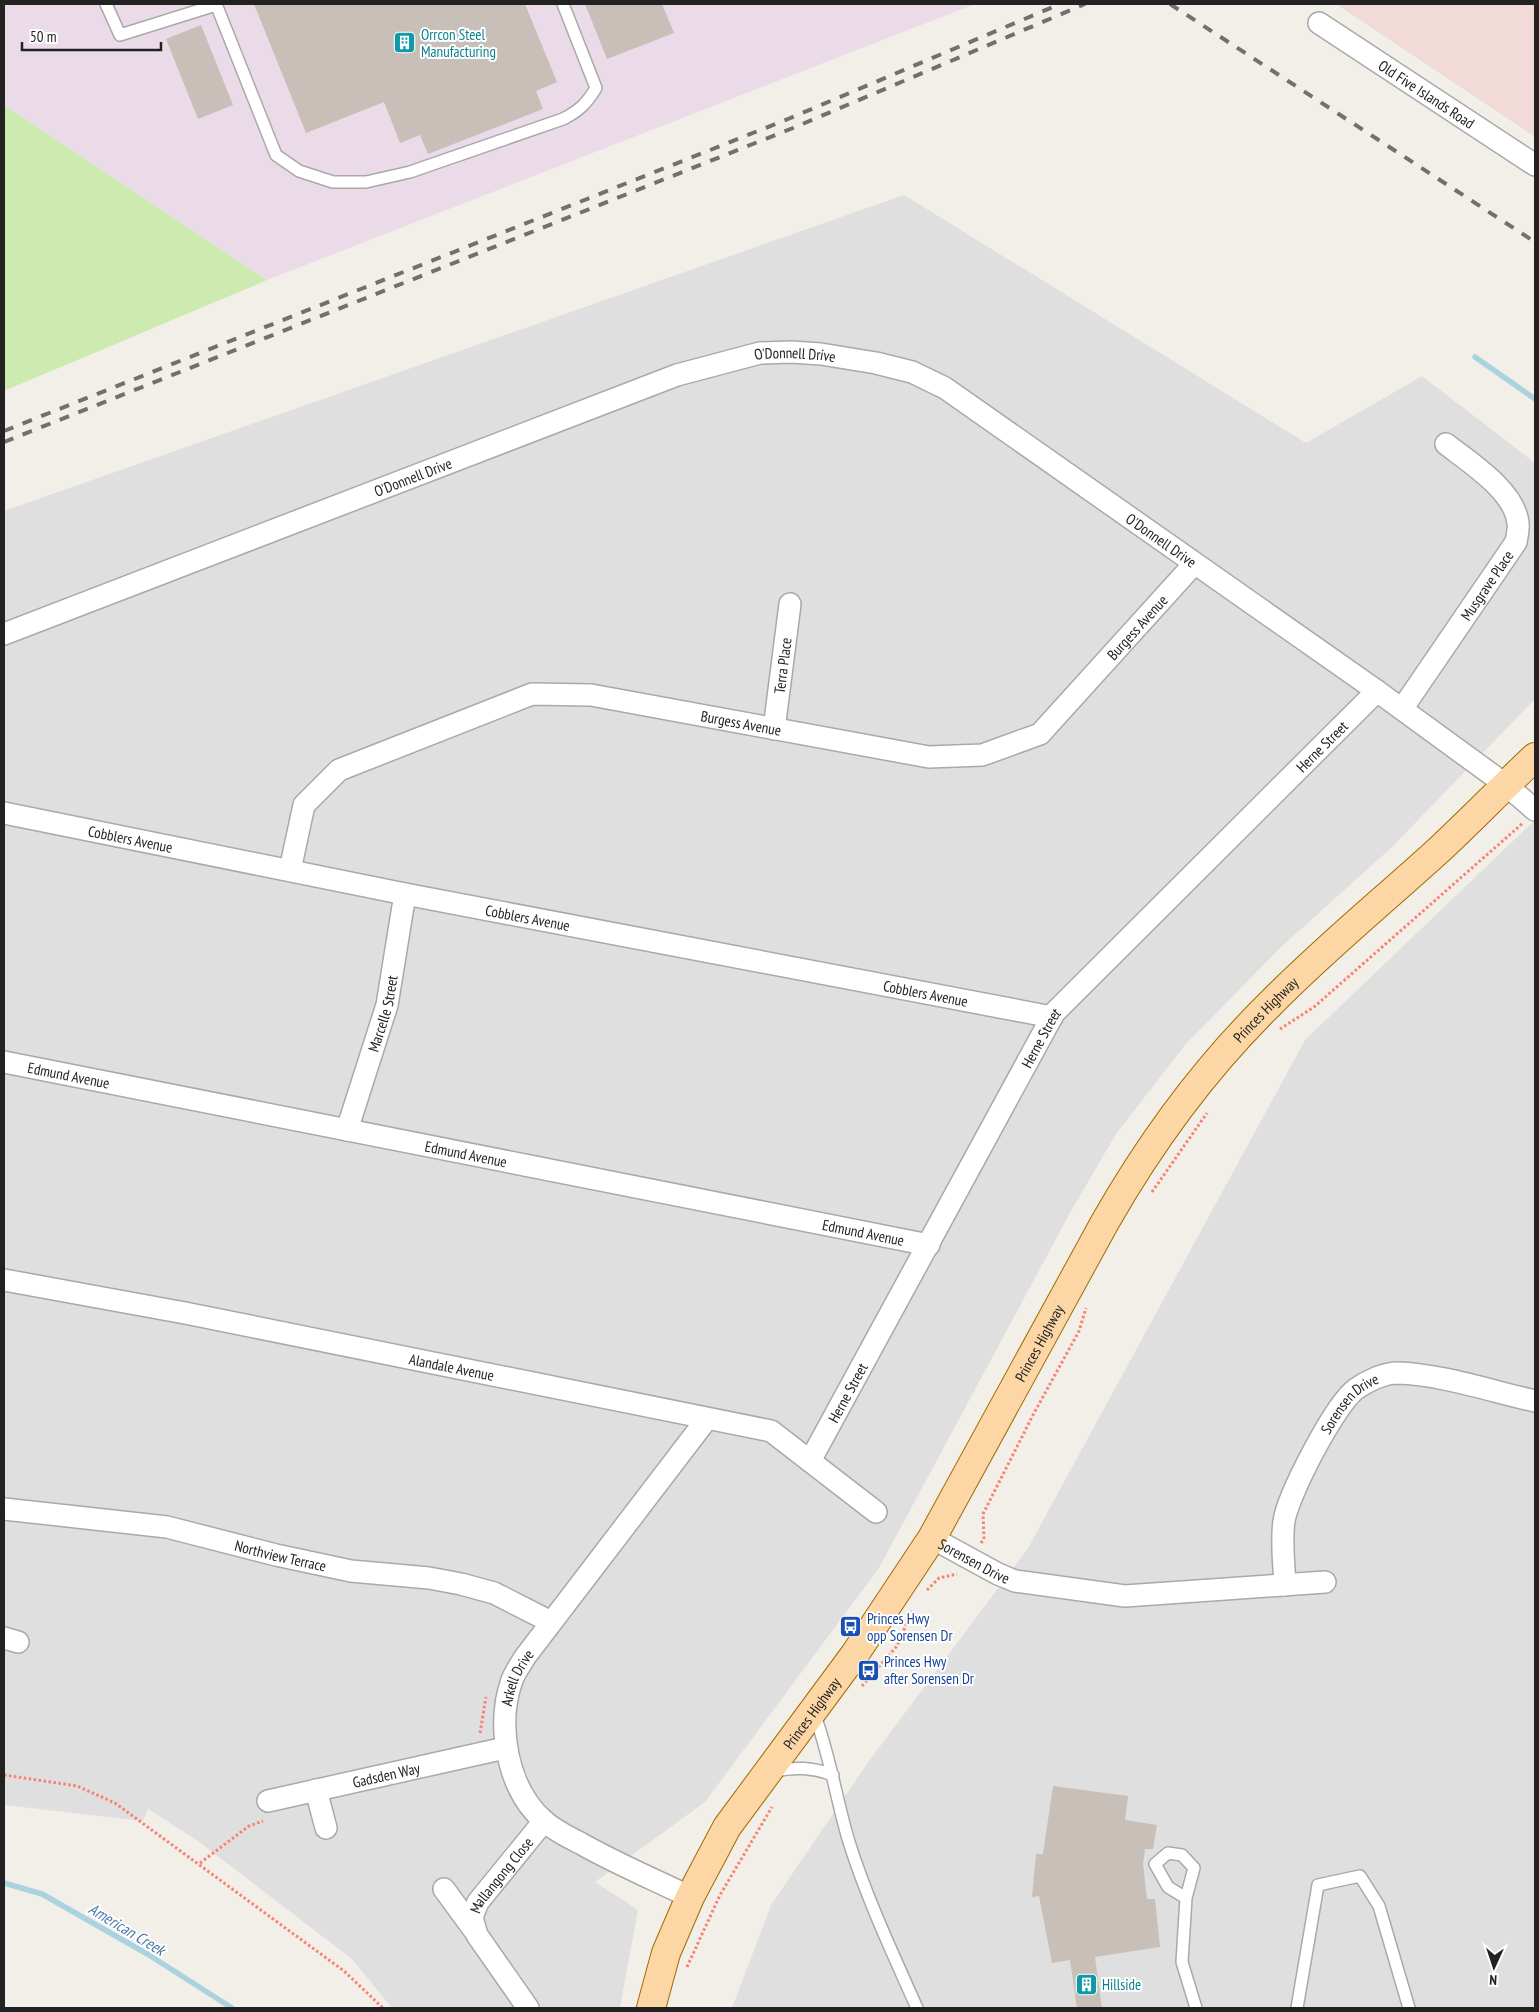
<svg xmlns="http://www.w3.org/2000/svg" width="1539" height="2012" viewBox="0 0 1539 2012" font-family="'PT Sans Narrow',sans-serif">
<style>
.residential{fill:#e0dfdf}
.commercial{fill:#f2dad9}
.industrial{fill:#ebdbe8}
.grass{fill:#cdebb0}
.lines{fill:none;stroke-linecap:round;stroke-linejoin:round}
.stream{stroke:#aad3df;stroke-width:5.5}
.building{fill:#c7bfb8}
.service-casing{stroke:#a9a9a9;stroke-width:14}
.minor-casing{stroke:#a9a9a9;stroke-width:24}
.primary-casing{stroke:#a06b00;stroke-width:30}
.path{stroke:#fa8072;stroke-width:3;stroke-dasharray:2.5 2.5;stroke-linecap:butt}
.service{stroke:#fff;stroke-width:11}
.minor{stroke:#fff;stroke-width:21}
.primary{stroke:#fcd6a4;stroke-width:28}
.rail{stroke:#707070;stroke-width:4;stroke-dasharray:10 10;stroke-linecap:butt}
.labels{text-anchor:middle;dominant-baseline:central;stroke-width:4;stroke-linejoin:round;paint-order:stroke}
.culture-label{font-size:15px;fill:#0d838f;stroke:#fff;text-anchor:start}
.street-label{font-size:15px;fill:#222;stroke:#fff}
.transit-label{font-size:15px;fill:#164399;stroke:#fff;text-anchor:start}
.water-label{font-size:16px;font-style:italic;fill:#4a7aab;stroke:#fff}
</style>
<rect width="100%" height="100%" fill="#f2efe9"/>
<path class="residential" d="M904,195L1306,443L1422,376L1535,463V699L1391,848L1280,948L1185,1045L1116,1134L1071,1211L879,1568L705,1802L595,1882L638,1910L620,2008H392L352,1959L198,1841L148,1809L143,1821L4,1805V511Z
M1535,820V2008H732L771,1905L869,1761L1028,1548L1305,1040Z"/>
<path class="commercial" d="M1336,4H1535V137Z"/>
<path class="industrial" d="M4,4H975L267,280L4,105Z"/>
<path class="grass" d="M4,105L267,280L4,391Z"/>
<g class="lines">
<path class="stream" d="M1475,357L1535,399
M4,1883L42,1894L149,1955L232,2008"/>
</g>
<path class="building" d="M254,4H525L557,82L536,91L543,109L428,154L420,135L400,143L384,102L306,133Z
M585,4H662L674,33L607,59Z
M201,25L233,105L198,119L166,39Z
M1053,1786L1128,1796L1125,1820L1157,1825L1153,1849H1145L1143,1864L1147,1899H1155L1160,1947L1095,1957L1102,2008H1077L1070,1960L1052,1963L1039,1896L1032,1897L1036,1854H1043Z"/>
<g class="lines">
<defs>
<path id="service" d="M106,4L120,35L216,5
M216,4L276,155L299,171L333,182H366L410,172L563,119C579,111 587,103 596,88L563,4
M814,1713C830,1755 836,1799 849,1842C867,1899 893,1954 917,2008
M774,1771C795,1767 812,1767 833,1775
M1186,1898L1168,1887L1155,1864L1168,1853L1182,1855L1194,1868L1186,1898L1182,1962L1196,2008
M1297,2008L1318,1885L1360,1876L1379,1906L1409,2008"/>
<g id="minor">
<path id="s1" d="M1319,23L1535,165"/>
<path id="s2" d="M4,634L677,375L760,353L791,352L821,354L876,363L912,372L945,388L1377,691L1506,785L1535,810"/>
<path id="s3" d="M1402,709L1516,542C1517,536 1519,529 1518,523C1515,491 1469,462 1446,444"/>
<path id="s4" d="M774,729L790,604"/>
<path id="s5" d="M4,813L405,894L1052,1017"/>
<path id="s6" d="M290,870L304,805L339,770L532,694L591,695L929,757L982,755L1040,734L1194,564"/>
<path id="s7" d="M4,1062L929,1245"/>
<path id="s8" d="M347,1130L387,1005L405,894"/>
<path id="s9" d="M4,1280L185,1313L771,1431L876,1512"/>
<path id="s10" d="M810,1461L1054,1013L1377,691"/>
<path id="s11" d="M4,1509L167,1527L276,1555L351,1571L429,1578L461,1584L494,1593L551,1622"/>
<path id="s12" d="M932,1538L998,1574L1015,1581L1125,1596L1325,1582"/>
<path id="s13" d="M1285,1585C1284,1564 1281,1541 1284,1521C1288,1495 1335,1404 1356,1389C1367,1381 1384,1373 1398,1373C1440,1374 1494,1392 1535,1401"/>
<path d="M4,1638L18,1642"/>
<path d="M316,1790L326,1828"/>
<path id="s14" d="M268,1801L505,1748"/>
<path d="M444,1889L474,1930"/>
<path id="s15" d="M690,1897C653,1879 615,1863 580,1843C568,1837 554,1830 544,1821C507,1789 496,1725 512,1680C515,1672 521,1664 525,1657L706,1420"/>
<path id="s16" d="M528,2008L477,1935L472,1917L478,1902L544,1821"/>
</g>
<g id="primary">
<path id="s17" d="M651,2008L666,1953L690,1897L727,1827L855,1654L932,1538L1105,1222C1150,1143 1204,1069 1269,1005C1323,950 1383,901 1440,849C1472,819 1503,787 1535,757"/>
</g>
</defs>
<use href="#service" class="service-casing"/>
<use href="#minor" class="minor-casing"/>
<use href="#primary" class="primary-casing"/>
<path class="path" d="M1280,1029L1314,1007L1523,823
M1152,1192L1207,1113
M981,1543L984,1539L983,1514L1033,1415L1079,1331L1086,1308
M927,1590L939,1578L957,1574
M862,1686L897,1646L912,1611
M480,1733L486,1697
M4,1775L77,1786L115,1803L344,1971L383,2008
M200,1863L249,1826L263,1821
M687,1967L720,1895L772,1807"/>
<use href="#service" class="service"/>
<use href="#minor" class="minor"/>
<use href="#primary" class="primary"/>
<path class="rail" d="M1170,4L1535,242
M4,431L788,119L1060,4
M4,442L793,128L1085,4"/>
</g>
<defs>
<symbol id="building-square" viewBox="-11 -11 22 22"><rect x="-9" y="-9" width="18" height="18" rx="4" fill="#0f9aa8" stroke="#fff"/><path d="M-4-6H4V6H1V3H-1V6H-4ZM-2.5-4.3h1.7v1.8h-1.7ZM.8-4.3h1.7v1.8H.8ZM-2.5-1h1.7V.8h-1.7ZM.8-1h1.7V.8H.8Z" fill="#fff"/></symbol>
<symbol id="bus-square" viewBox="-11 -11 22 22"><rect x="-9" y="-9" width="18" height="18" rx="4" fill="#1a4fb4" stroke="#fff"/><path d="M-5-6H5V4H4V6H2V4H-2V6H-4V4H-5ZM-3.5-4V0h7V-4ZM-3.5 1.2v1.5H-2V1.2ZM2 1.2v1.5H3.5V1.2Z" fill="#fff"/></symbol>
</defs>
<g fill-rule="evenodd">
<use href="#building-square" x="392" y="30" width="25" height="25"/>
<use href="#bus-square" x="838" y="1614" width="25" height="25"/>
<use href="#bus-square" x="856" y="1658" width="25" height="25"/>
<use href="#building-square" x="1074" y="1972" width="25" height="25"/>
</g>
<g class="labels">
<g class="culture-label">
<text x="421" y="34">Orrcon Steel<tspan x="421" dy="17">Manufacturing</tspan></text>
<text x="1102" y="1984">Hillside</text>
</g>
<g class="street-label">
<text stroke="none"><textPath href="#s1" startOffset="129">Old Five Islands Road</textPath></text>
<text stroke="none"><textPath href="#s2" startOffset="842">O'Donnell Drive</textPath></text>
<text stroke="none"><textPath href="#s2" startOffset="438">O'Donnell Drive</textPath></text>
<text stroke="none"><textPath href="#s2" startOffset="1262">O'Donnell Drive</textPath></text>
<text stroke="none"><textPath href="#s3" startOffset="150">Musgrave Place</textPath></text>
<text stroke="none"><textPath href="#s6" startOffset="985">Burgess Avenue</textPath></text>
<text stroke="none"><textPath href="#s4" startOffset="64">Terra Place</textPath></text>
<text stroke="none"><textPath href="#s6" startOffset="535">Burgess Avenue</textPath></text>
<text stroke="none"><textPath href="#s10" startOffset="888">Herne Street</textPath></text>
<text stroke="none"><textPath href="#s5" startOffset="129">Cobblers Avenue</textPath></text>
<text stroke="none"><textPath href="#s5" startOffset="534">Cobblers Avenue</textPath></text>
<text stroke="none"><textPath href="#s5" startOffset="939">Cobblers Avenue</textPath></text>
<text stroke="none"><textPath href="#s17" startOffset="1179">Princes Highway</textPath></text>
<text stroke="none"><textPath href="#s8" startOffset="122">Marcelle Street</textPath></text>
<text stroke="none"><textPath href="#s10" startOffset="482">Herne Street</textPath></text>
<text stroke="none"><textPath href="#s7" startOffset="66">Edmund Avenue</textPath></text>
<text stroke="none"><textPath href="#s7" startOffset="471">Edmund Avenue</textPath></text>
<text stroke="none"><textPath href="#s7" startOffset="876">Edmund Avenue</textPath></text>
<text stroke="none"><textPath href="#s17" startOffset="774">Princes Highway</textPath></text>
<text stroke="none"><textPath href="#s9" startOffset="456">Alandale Avenue</textPath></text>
<text stroke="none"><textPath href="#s10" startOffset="78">Herne Street</textPath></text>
<text stroke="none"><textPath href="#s13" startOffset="201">Sorensen Drive</textPath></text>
<text stroke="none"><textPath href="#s11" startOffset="281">Northview Terrace</textPath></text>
<text stroke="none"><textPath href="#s12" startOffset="48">Sorensen Drive</textPath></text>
<text stroke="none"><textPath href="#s15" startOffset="321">Arkell Drive</textPath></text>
<text stroke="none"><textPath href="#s17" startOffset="339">Princes Highway</textPath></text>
<text stroke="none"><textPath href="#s14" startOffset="121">Gadsden Way</textPath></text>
<text stroke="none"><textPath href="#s16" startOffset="159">Mallangong Close</textPath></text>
</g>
<g class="transit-label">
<text x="867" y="1618">Princes Hwy<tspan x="867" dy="17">opp Sorensen Dr</tspan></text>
<text x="884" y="1661">Princes Hwy<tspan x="884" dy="17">after Sorensen Dr</tspan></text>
</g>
<g class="water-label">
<text transform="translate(127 1929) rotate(31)">American Creek</text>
</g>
</g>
<rect width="1539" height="2012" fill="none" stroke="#222222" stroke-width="10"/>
<g transform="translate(1494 1967) rotate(183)" stroke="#ffffff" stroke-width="4" paint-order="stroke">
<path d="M0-4L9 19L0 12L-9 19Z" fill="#222222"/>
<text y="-8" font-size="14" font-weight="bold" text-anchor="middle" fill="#222222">N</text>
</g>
<path d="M22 42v8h139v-8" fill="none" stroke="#222222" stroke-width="2.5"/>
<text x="30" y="42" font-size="15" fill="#222222" stroke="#ffffff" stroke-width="4" paint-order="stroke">50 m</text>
</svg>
